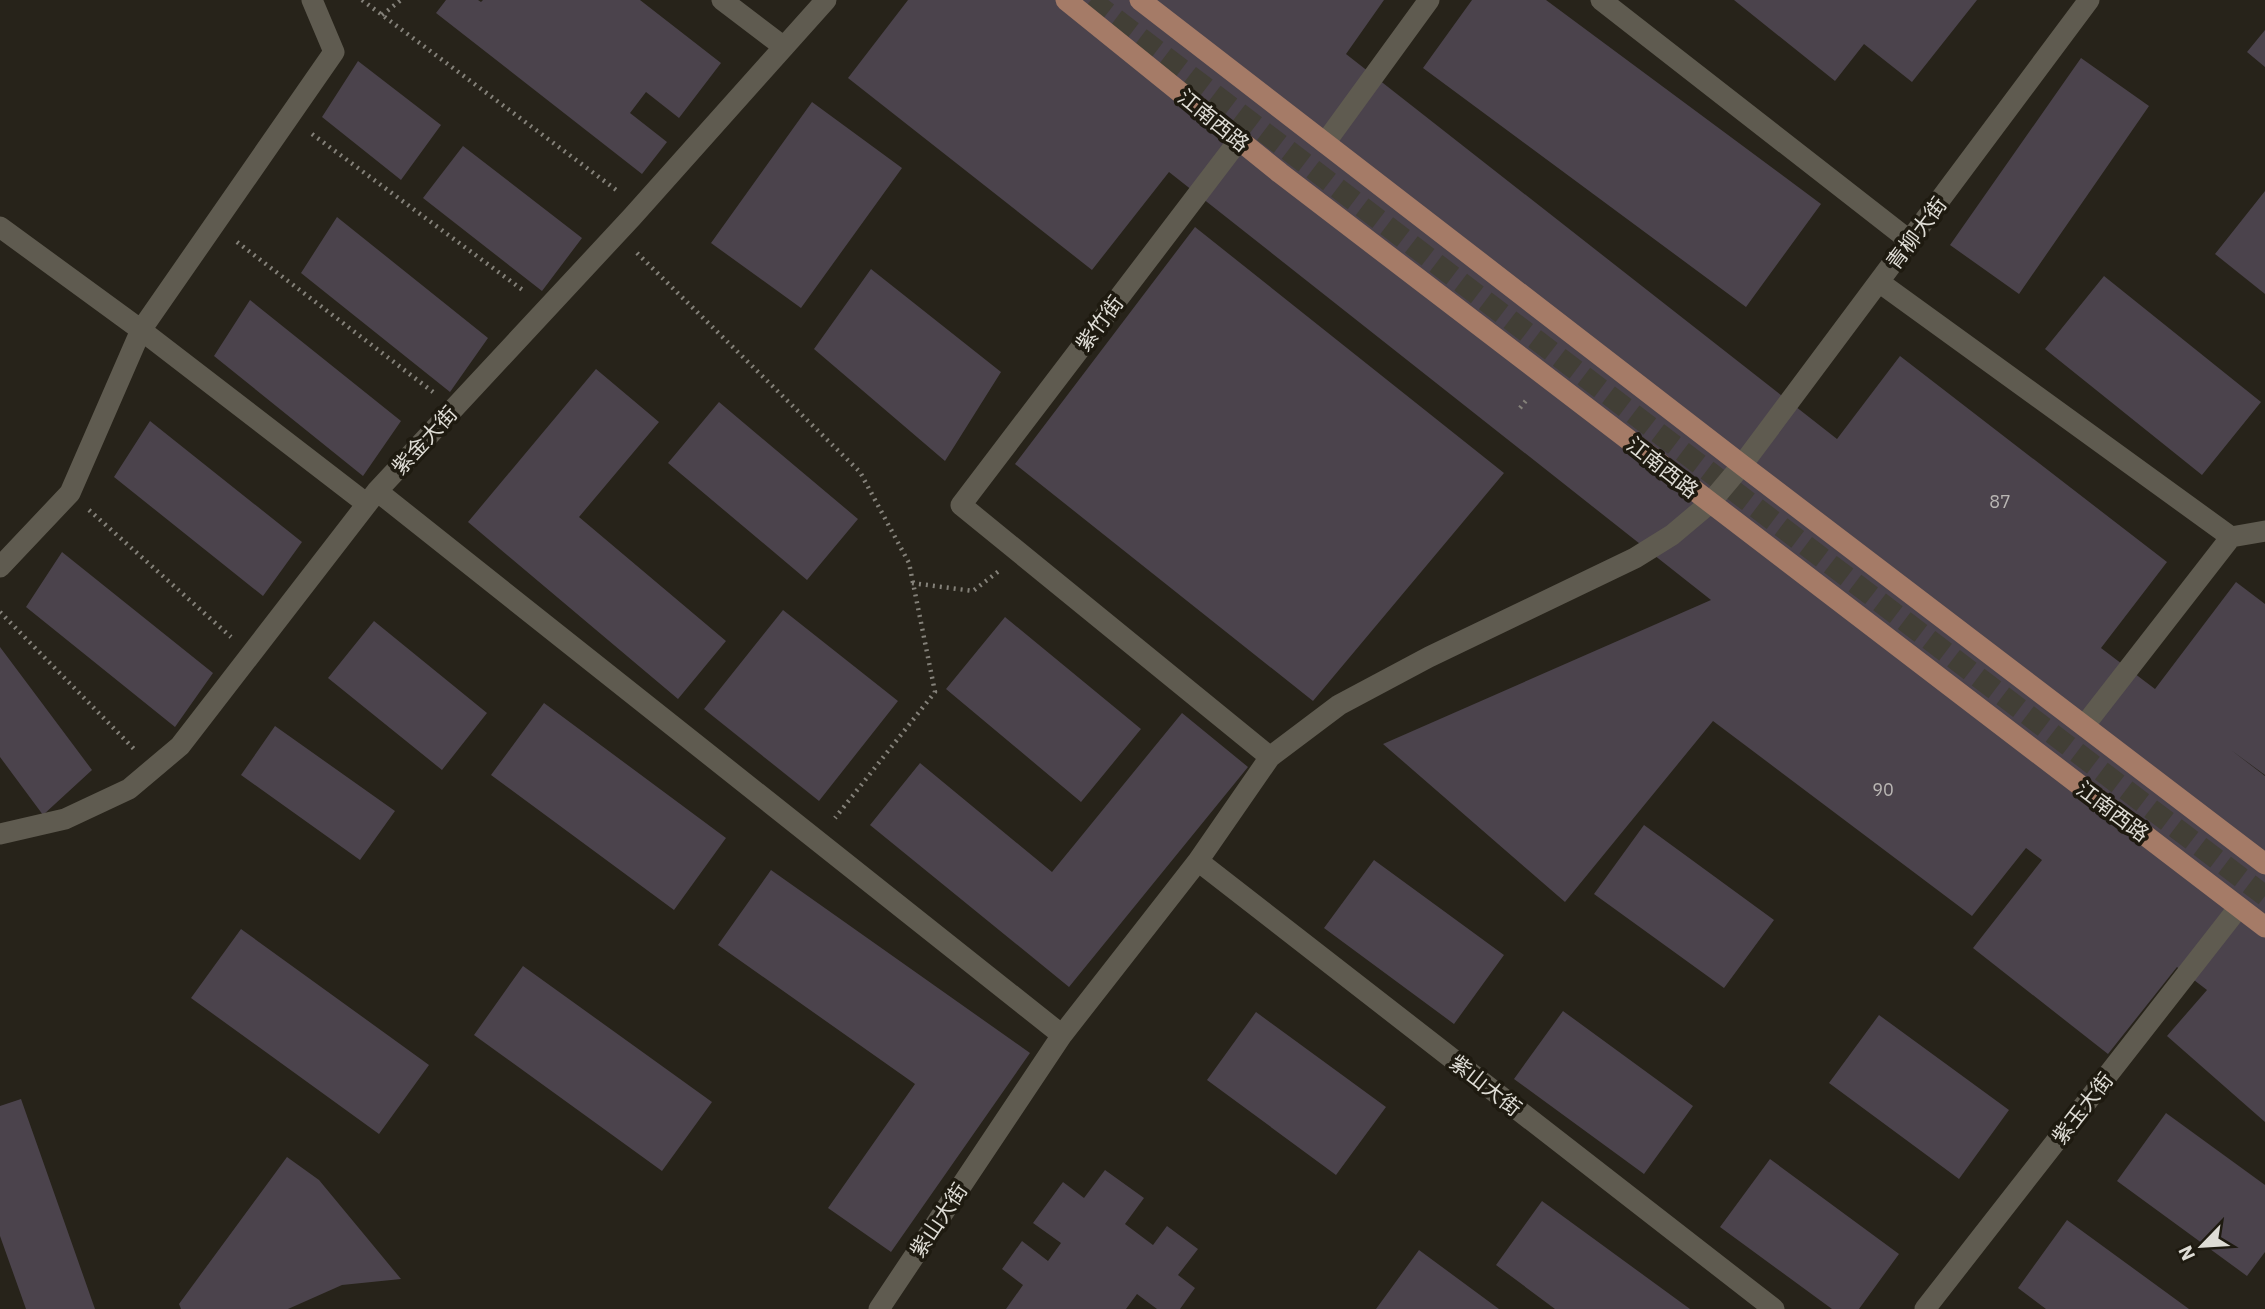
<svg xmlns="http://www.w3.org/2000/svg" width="2265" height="1309" viewBox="0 0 2265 1309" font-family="'IBM Plex Sans','Noto Sans SC',sans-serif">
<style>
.building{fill:#4b434c}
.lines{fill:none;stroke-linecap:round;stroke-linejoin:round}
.minor-tunnel{stroke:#423f36;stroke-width:21;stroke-dasharray:21 10;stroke-linecap:butt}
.path{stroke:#848179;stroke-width:4.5;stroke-dasharray:2 5;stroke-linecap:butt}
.minor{stroke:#5f5b50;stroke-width:21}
.major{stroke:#a57b67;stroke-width:21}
.labels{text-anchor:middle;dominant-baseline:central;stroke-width:7;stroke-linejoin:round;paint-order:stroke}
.number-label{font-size:18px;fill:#b9b6b3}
.street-label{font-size:21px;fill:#dedcd5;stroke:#1e1a10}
</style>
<rect width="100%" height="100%" fill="#27231a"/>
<path class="building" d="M446,0H478L481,2L483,0H640L721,63L679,118L646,92L630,113L667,142L642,174L436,13Z
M908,0H1384L1346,54L1837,439L1900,356L2167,562L2101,648L2155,689L2236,582L2265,604V775L2231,750L2265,776V1122L2167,1036L2207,990L2177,967L2108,1054L1973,948L2042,860L2026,848L1972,916L1713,721L1565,902L1383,744L1711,600L1169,172L1092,270L848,78Z
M1472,0H1546L1821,204L1746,307L1423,68Z
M1734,0H1977L1912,82L1864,44L1835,81Z
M2265,30V67L2247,52Z
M2081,58L2149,106L2019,294L1950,245Z
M358,61L441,125L401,180L322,117Z
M812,102L902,168L801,308L711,243Z
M463,146L582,238L542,291L423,198Z
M2265,191V294L2215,254Z
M337,217L488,338L450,392L301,273Z
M1195,227L1504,473L1313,701L1015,464Z
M871,269L1001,372L945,461L814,349Z
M2104,276L2261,402L2202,475L2045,349Z
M250,300L401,421L363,476L214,356Z
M596,369L659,422L579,517L726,641L678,699L468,522Z
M719,402L858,519L807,580L668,463Z
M150,421L302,542L263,596L114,477Z
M62,552L213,673L175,727L26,607Z
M783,610L898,701L819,801L704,709Z
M1005,617L1141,729L1081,802L946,689Z
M374,621L487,713L442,770L328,678Z
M0,647L92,770L43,815L0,757Z
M544,703L726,838L674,910L491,775Z
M1182,713L1248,767L1069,987L870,825L920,763L1052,872Z
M275,726L395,811L360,860L241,775Z
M1644,825L1774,920L1724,988L1594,894Z
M1374,860L1504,955L1454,1024L1324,928Z
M771,870L1030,1053L891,1252L828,1208L915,1084L718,945Z
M241,929L429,1065L379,1134L191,998Z
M523,966L712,1102L662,1171L474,1035Z
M1563,1011L1693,1106L1644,1174L1514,1079Z
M1256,1012L1386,1107L1336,1175L1207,1080Z
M1879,1015L2009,1110L1959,1179L1829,1083Z
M21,1099L95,1309H26L0,1236V1106Z
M2166,1113L2265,1185V1252L2247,1276L2117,1181Z
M287,1157L319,1180L401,1279L342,1285L288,1309H181L179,1304Z
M1770,1159L1899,1254L1859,1309H1832L1720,1227Z
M1105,1170L1144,1198L1125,1224L1153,1245L1167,1226L1198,1249L1178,1275L1195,1288L1180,1309H1157L1137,1294L1126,1309H1006L1023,1285L1002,1269L1022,1241L1048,1261L1061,1243L1033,1223L1063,1182L1084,1198Z
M1542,1201L1690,1309H1555L1496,1265Z
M2067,1220L2189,1309H2046L2018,1288Z
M1419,1250L1499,1309H1376Z"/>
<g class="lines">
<path class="minor-tunnel" d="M1091,0L2265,896"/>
<path class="path" d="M362,0L619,192
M382,15L401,0
M312,134L524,291
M237,242L433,392
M637,253L860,472L909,563L935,692L835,818
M1520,408L1528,398
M89,510L231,637
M912,583L973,591L999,571
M0,612L134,749"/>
<path class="minor" d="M722,0L784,47
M1601,0L1910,241
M1239,140L961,505L1270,757
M1325,143L1429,0
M0,227L141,330L367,504
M1879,282L2231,537L2265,531
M377,491L1062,1035
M0,567L70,493L141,330L334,52L312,0
M2084,726L2231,537
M0,834L65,819L129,789L180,746L377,491L632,217L826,0
M1198,861L1774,1309
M879,1309L1062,1035L1198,861L1270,757L1339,705L1429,657L1635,558L1672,535L1710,503L1742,465L2089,0
M1925,1309L2239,907"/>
<path class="major" d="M1066,0L1280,173L2265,927
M1140,0L1742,465L2265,864"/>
</g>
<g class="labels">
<g class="number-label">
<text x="2000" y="501">87</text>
<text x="1883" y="789">90</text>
</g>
<g class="street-label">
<text transform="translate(1214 120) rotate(39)">江南西路</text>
<text transform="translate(1916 233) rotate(-53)">青柳大街</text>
<text transform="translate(1099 323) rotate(-53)">紫竹街</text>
<text transform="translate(424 440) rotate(-47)">紫金大街</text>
<text transform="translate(1663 467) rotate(38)">江南西路</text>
<text transform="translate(2113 811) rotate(37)">江南西路</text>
<text transform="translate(1486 1085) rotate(38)">紫山大街</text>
<text transform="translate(2082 1108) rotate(-52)">紫玉大街</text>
<text transform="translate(938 1220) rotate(-56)">紫山大街</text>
</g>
</g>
<g transform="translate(2202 1246) rotate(245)" stroke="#1e1a10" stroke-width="5" paint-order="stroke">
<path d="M0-5L12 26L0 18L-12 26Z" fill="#dedcd5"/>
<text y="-10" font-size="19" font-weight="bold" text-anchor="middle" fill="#dedcd5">N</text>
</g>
</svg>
